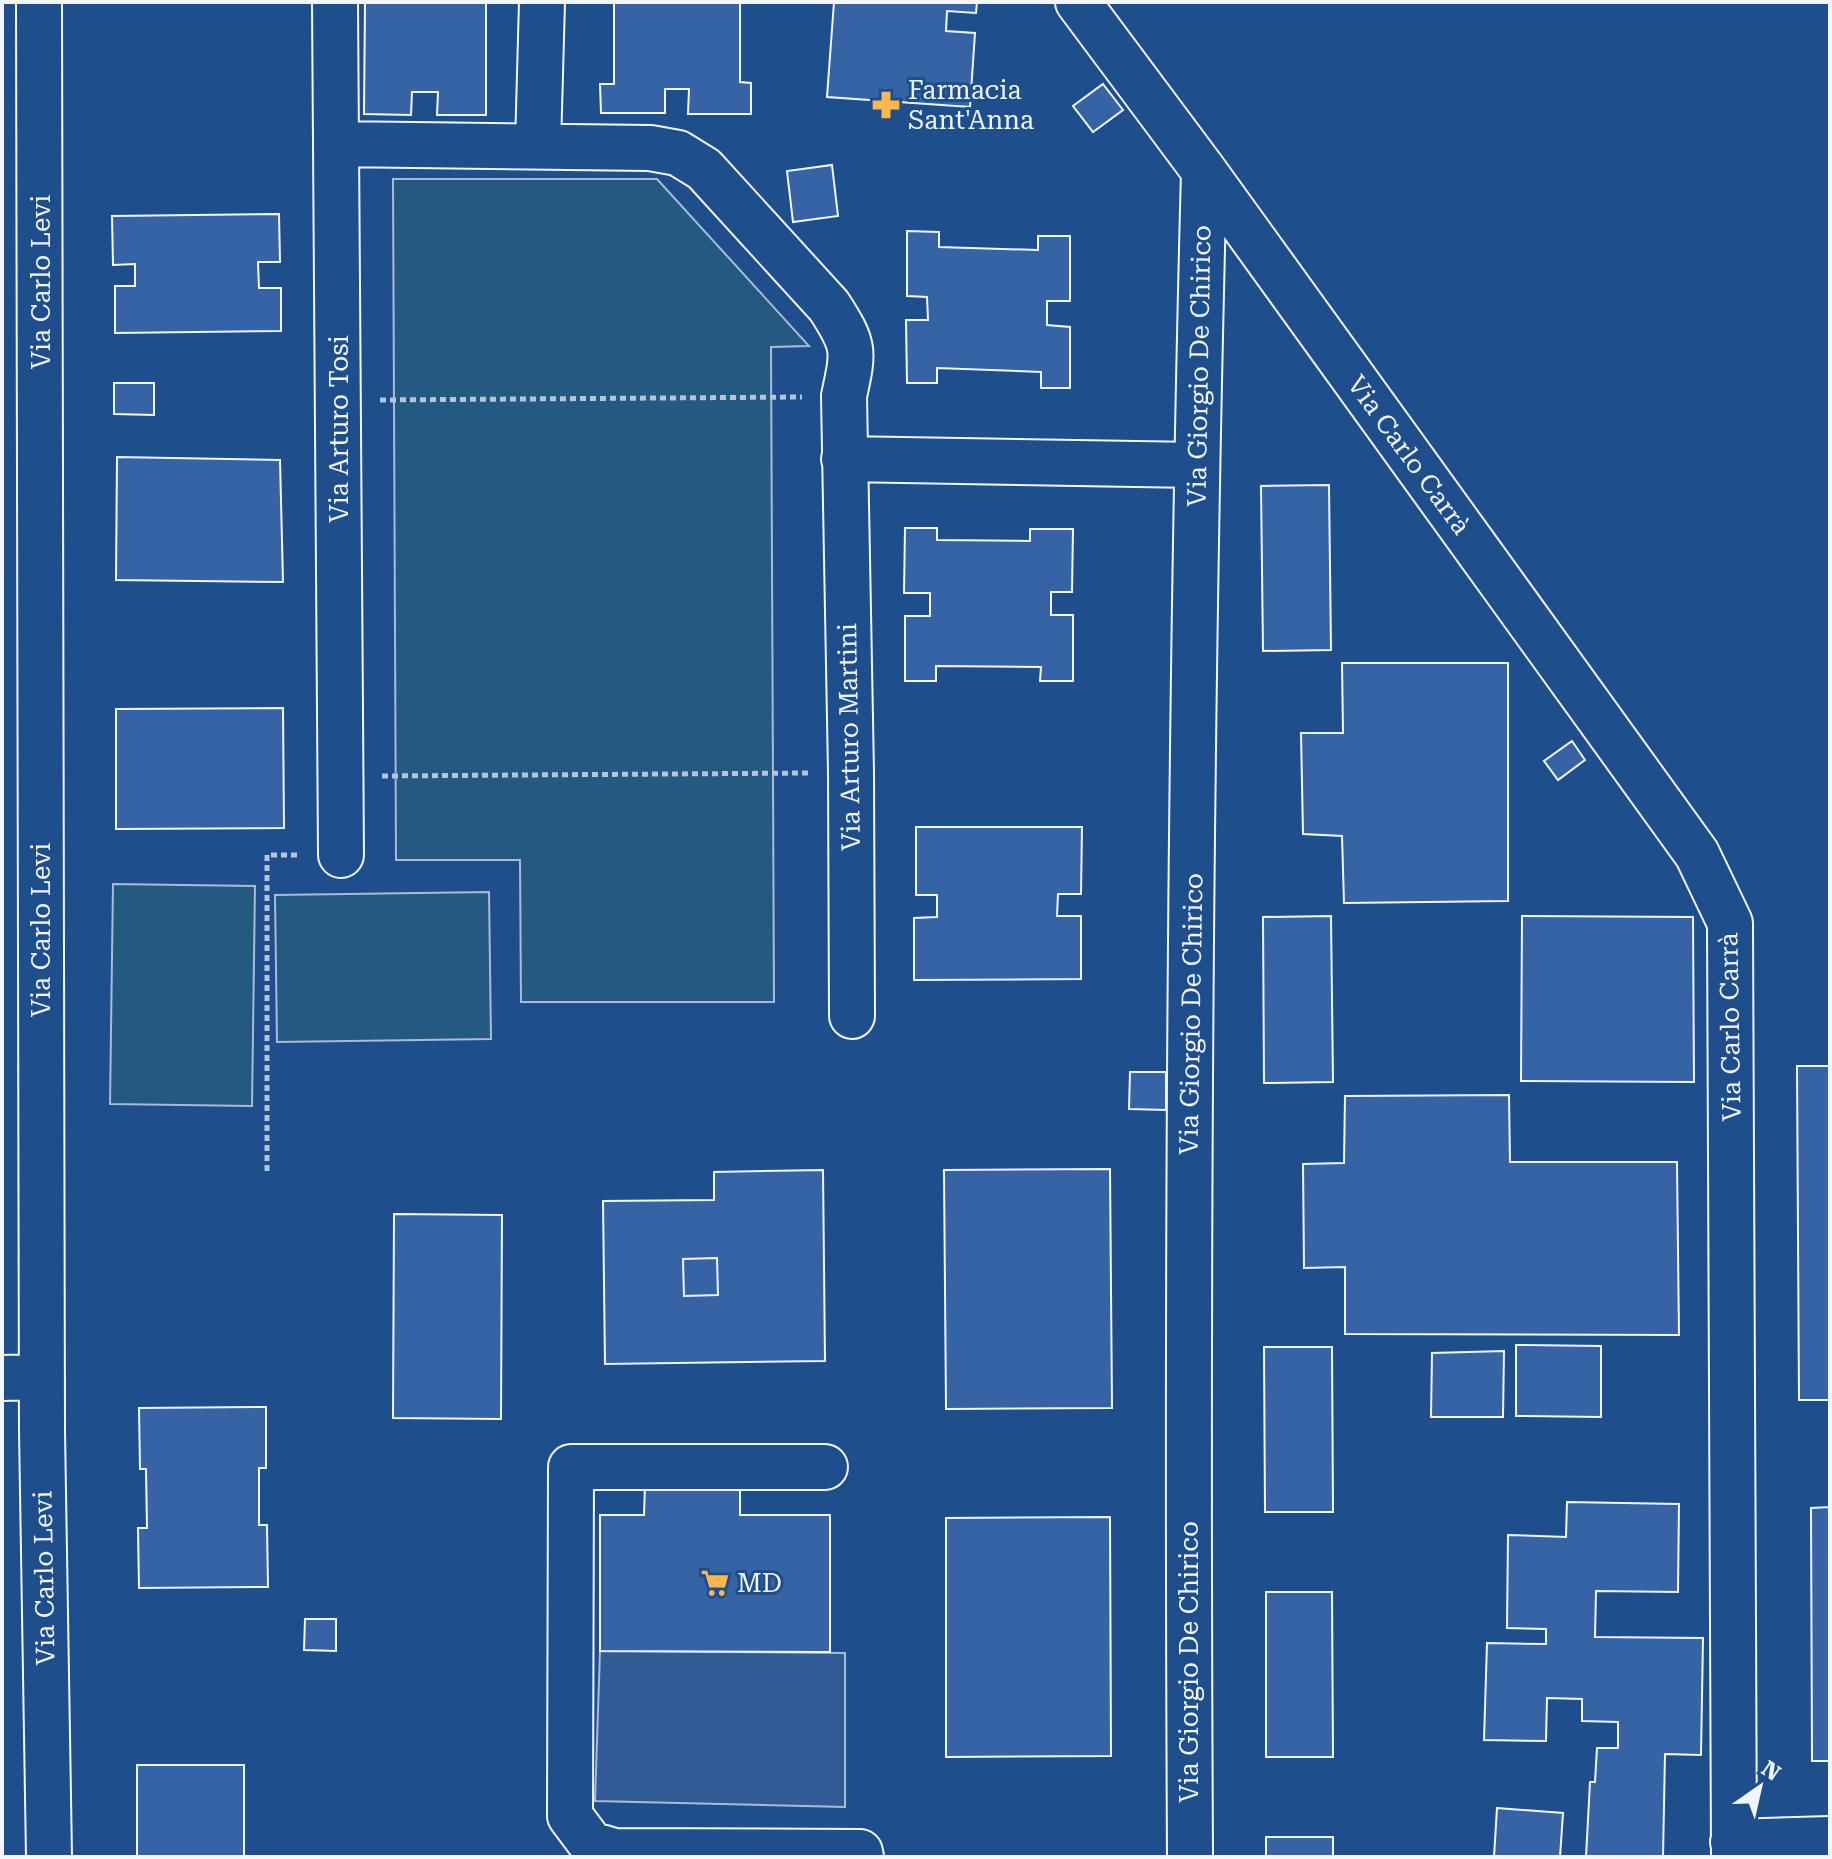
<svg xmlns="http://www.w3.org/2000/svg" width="1832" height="1859" viewBox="0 0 1832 1859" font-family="'Roboto Serif',serif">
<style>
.green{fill:#245a82;stroke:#a8bbd7;stroke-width:2}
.parking{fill:#305b95;stroke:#a8bbd7;stroke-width:2}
.building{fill:#3563a3;stroke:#f2f6ff;stroke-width:2;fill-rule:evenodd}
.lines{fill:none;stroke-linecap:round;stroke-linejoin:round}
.minor-casing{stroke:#f2f6ff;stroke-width:48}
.path{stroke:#b3c4dc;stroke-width:5;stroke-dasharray:6 4;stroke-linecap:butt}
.minor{stroke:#1f4e8c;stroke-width:44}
.labels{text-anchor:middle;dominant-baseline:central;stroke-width:6;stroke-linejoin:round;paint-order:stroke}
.poi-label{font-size:26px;fill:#f2f6ff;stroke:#1f4e8c;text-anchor:start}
.street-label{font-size:26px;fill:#f2f6ff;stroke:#1f4e8c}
</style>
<rect width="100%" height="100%" fill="#1f4e8c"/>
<path class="green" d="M393,179H657L809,346L771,347L774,1002H521L520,860H396Z
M113,884L255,886L252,1106L110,1104Z
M489,892L491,1039L277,1042L275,895Z"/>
<path class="parking" d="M600,1651L845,1653V1807L595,1801Z"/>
<path class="building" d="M365,2H486V115H437L438,92H412L411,115L364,114Z
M614,2H740V82L751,83V114H688L689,89H665V113H601L600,84H614Z
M834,2H977L976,13L947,11L946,31L975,33L970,107L827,97Z
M1103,84L1123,110L1093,132L1073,106Z
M832,165L838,216L793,222L787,171Z
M279,214L280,262H258L259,288H281V331L115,333V286H135V264L113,265L112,216Z
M907,231L939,232V247L1038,250V236H1070V301H1047V325L1070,327V388H1041V372L937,368V383H907L906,320H928L927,297L907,296Z
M114,383H154V415L114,414Z
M117,457L280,460L283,582L116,580Z
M1329,485L1331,650L1263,651L1261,486Z
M905,528H937V540L1030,541V529H1073L1072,592H1051V615H1073V681H1040L1041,667L936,666V681H905V616H930V593H904Z
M1342,663H1508V901L1344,903L1342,836L1303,834L1301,733H1343Z
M283,708L284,828L116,829V709Z
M1572,741L1585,760L1558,780L1544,761Z
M916,827H1082L1081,894H1058L1057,916H1081V979L914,980V918L937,917V895H916Z
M1331,916L1333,1082L1264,1083L1263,917Z
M1522,916L1693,917L1694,1082L1521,1081Z
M1797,1066H1830V1400H1799Z
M1130,1072H1166V1110L1129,1109Z
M1509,1095L1510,1162H1677L1679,1335L1345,1334V1267L1304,1268L1303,1164L1344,1163L1345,1096Z
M1110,1169L1112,1408L946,1409L944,1170Z
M823,1170L825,1361L605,1364L603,1201L714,1200V1172ZM717,1258L718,1295L684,1296L683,1259Z
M394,1214L502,1215L501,1419L393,1418Z
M717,1258L718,1295L684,1296L683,1259Z
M1516,1345L1601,1346V1417L1516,1416Z
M1264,1347H1332L1333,1512H1265Z
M1504,1351L1503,1417H1431L1432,1353Z
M266,1407V1468H259V1525H267L268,1587L139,1588L138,1528H147L146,1469H140L139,1408Z
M645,1485H740V1515H830V1652L600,1651V1515H644Z
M1567,1502L1679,1504L1678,1592L1596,1591L1595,1637L1703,1638L1701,1755L1665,1754L1663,1857H1586L1590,1782H1595L1597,1748H1618V1722L1582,1721V1699L1547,1698L1546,1741L1484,1740L1487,1643L1546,1644V1629L1507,1628L1508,1535L1566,1537Z
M1830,1507V1761H1812L1811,1508Z
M1110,1517L1111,1756L946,1757V1518Z
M1266,1592H1332L1333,1757H1266Z
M305,1619H336V1651L304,1650Z
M137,1765H244V1857H137Z
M1497,1808L1563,1813L1560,1857H1494Z
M1266,1837H1333V1857H1266Z"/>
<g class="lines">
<defs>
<path id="minor" d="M39,2L42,1431L49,1857
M335,2L341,855
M1078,2L1204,171L1697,854L1730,923L1734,1857
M336,144L650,148L678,153L704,169L829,306C855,346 854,350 844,396L851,773L852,1016
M538,146L542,2
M844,459L1196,465
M2,1378L42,1377
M825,1467H571L570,1816L591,1844L614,1851L860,1852L861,1857
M1733,1842L1830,1839
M1190,1857C1187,1295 1189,733 1204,171"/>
</defs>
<use href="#minor" class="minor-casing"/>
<path class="path" d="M380,400L802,397
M382,776L808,773
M267,1171V855H297"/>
<use href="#minor" class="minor"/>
</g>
<defs>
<symbol id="pharmacy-bare" viewBox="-9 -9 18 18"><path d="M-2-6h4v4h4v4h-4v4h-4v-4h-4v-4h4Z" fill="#ffb74d" stroke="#1f4e8c" stroke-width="2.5" paint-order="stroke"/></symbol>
<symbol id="supermarket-bare" viewBox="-9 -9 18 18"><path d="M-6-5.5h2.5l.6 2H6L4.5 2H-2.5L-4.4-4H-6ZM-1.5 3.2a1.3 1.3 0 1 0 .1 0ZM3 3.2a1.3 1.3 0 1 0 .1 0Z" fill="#ffb74d" stroke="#1f4e8c" stroke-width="2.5" paint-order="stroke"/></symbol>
</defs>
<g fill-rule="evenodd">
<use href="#pharmacy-bare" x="866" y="85" width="40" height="40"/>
<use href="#supermarket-bare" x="695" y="1563" width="40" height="40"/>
</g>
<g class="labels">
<g class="poi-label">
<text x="908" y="90">Farmacia<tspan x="908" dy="30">Sant'Anna</tspan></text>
<text x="737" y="1583">MD</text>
</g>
<g class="street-label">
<text transform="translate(41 282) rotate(-90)">Via Carlo Levi</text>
<text transform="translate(1199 366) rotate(-89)">Via Giorgio De Chirico</text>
<text transform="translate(339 429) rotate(-90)">Via Arturo Tosi</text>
<text transform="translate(1409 455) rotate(54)">Via Carlo Carrà</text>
<text transform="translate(849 737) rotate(-91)">Via Arturo Martini</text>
<text transform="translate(41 930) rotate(-90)">Via Carlo Levi</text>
<text transform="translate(1191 1014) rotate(-89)">Via Giorgio De Chirico</text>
<text transform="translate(1730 1027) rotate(-91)">Via Carlo Carrà</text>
<text transform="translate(44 1578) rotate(-91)">Via Carlo Levi</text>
<text transform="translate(1189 1662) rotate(-90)">Via Giorgio De Chirico</text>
</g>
</g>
<rect width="1832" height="1859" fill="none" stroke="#f2f6ff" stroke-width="8"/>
<g transform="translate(1760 1787) rotate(34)" stroke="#1f4e8c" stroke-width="6" paint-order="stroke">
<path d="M0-6L14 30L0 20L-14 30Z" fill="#f2f6ff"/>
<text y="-12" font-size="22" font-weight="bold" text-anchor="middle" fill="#f2f6ff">N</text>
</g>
</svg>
